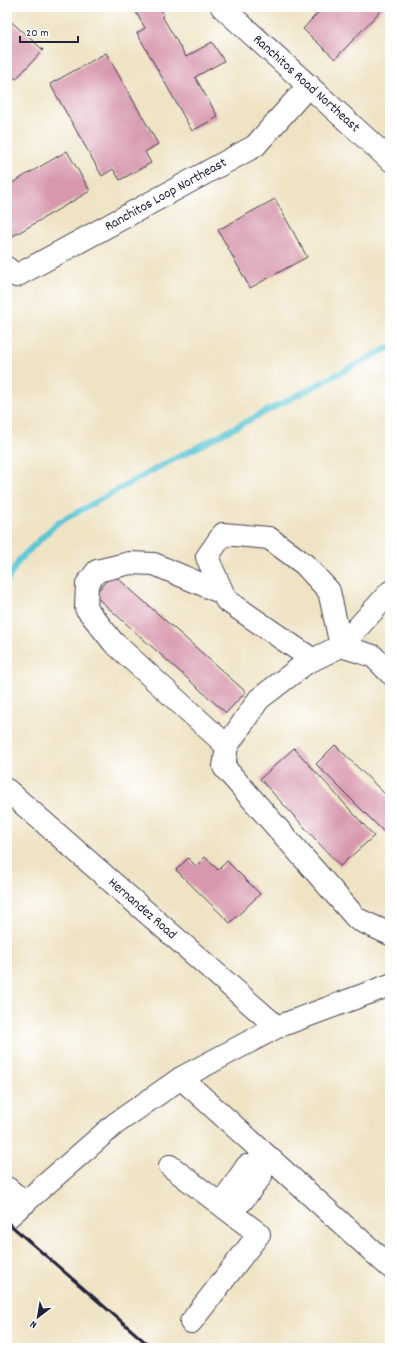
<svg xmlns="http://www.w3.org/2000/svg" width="397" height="1355" viewBox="0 0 397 1355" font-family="Dekko,sans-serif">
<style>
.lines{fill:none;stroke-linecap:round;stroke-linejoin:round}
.stream{stroke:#5bc6d6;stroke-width:6}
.building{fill:#d797ad}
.minor-casing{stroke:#413f50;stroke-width:24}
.minor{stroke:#fff;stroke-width:22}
.rail{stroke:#22223b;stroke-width:3}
.labels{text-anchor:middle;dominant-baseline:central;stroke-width:3;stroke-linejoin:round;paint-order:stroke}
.street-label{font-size:14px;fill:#22223b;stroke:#fff}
</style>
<rect width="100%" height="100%" fill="#fff"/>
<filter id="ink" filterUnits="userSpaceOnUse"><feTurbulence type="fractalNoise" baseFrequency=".025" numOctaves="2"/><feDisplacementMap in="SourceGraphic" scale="8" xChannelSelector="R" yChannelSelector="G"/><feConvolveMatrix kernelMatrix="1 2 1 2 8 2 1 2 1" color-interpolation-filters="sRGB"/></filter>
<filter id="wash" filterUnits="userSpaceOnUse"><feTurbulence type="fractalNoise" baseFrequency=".012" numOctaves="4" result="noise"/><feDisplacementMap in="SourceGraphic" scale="16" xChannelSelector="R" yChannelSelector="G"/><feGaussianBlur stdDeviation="0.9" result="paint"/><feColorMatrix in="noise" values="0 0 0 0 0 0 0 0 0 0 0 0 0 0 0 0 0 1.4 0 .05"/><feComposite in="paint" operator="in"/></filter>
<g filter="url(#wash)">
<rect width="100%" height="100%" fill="#efe3c4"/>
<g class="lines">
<path class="stream" d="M7,581L19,560L56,524L157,468L390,347"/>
</g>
<g id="blocks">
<path class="building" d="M133,7H159L164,15L162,16L186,57L212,42L224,61L195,77L218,117L192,131L137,33L145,28Z
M323,7H384L335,59L303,29Z
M7,18L43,50L16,79L7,71Z
M106,53L158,144L145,152L151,163L120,180L113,169L102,176L50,84Z
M67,151L90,191L13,236L7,226V186Z
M275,199L307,257L250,288L218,230Z
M113,574L246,692L226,713L94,595Z
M335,745L390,799V838L316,764Z
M294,748L374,836L340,866L260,779Z
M205,857L218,870L227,861L260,894L230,923L176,870L188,858L196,866Z"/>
</g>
</g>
<g filter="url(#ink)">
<use href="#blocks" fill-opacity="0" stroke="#413f50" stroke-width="1"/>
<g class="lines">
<defs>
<path id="minor" d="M222,7L390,160
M7,268L16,276L255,146L309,85
M222,593L154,564L130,563L97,571L87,584L86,608L113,642L227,746
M341,646L390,592
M313,660L226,600L207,557L223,534L269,538L304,564L329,591L341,646
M390,673L373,656L341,646L306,663L259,699L227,746L224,767L357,919L390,934
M7,790L277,1027
M181,1078L390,1267
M170,1166L259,1234L191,1322
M7,1188L25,1203
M231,1203L230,1191L247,1166L258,1167
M226,1209L231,1203L242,1201L261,1176L258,1167
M7,1218L115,1124L181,1078L277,1027L390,985"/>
</defs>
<use href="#minor" class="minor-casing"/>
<use href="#minor" class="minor"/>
<path class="rail" d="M7,1222L152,1348"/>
</g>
</g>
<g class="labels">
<g class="street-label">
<text transform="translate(306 84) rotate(42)">Ranchitos Road Northeast</text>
<text transform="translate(166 195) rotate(-29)">Ranchitos Loop Northeast</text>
<text transform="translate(142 909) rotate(41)">Hernandez Road</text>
</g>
</g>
<rect width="397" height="1355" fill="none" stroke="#fff" stroke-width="24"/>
<g transform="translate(38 1317) rotate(211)" stroke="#ffffff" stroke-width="3" paint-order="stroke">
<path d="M0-3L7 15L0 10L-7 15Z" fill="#22223b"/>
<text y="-6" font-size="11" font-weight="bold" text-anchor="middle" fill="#22223b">N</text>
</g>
<path d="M20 36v6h58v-6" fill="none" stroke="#22223b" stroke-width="2"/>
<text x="26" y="36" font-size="12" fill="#22223b" stroke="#ffffff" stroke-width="3" paint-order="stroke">20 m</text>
</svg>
